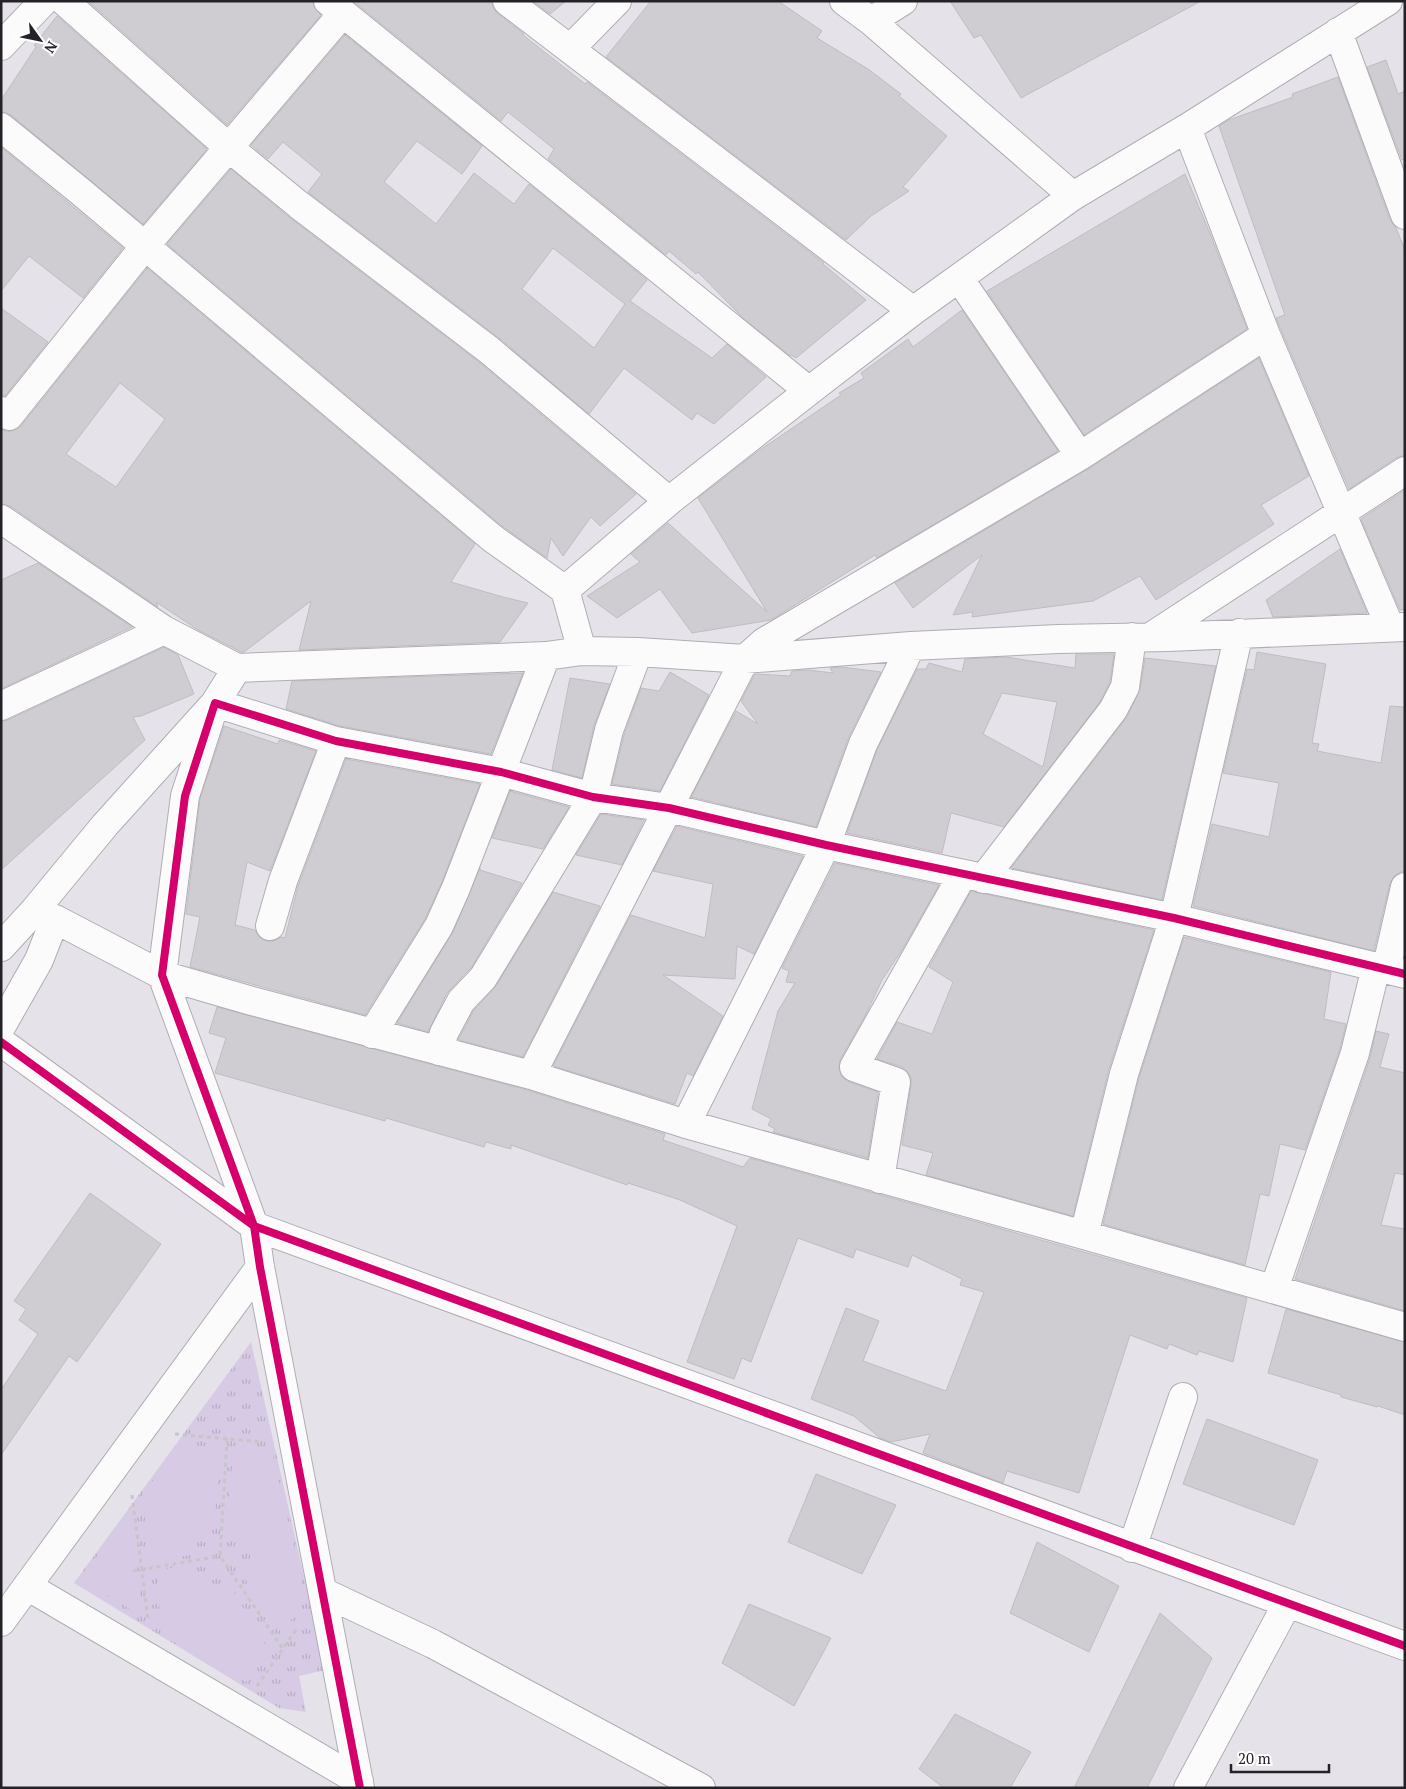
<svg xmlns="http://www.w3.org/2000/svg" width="1406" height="1789" viewBox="0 0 1406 1789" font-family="'PT Serif',serif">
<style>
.grass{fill:url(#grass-tufts)}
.garden{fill:#d7cae4}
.building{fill:#cfccd2;stroke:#bfbcc2;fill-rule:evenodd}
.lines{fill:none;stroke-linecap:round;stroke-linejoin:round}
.minor-casing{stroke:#b0adb3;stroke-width:30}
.path{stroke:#c6c5c8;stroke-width:3;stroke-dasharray:4 4;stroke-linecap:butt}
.minor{stroke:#fbfbfc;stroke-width:28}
.cycleway-casing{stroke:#fff;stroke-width:11}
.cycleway{stroke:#d6006c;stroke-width:8}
</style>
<defs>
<pattern id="grass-tufts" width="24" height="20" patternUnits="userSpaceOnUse" patternTransform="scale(1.25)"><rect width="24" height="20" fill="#d7cae4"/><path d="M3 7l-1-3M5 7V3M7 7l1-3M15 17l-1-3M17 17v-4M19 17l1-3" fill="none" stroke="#b8adc4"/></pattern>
</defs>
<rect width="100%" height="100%" fill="#e6e2ea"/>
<path class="grass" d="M251,1342L325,1670L299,1676L306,1712L279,1708L74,1583Z"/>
<path class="garden" d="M180,1444L221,1448L214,1525C200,1531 191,1539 190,1555L153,1561L141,1497Z
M234,1447L272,1451L306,1600L281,1633L242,1574C259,1554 247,1534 226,1525Z
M129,1512L136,1561L128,1563L130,1577L138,1576L144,1618L81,1578Z
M191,1564C200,1580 209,1587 229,1584L269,1651L246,1682L161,1631L157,1571Z"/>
<path class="building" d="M88,1H313L314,7L321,15L227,125Z
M353,1H492L493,7L497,13L524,34L523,35L585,84L587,82L824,263L823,264L866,300L796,358L791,355L790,356L743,318L698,272L696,274L669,251L666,255L548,159L554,149L508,112L501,121Z
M533,1H566L550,14Z
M651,1H778L822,31L817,38L868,69L901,94L899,96L947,136L903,187L909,191L871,216L846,240L606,57Z
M950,1H1201L1021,98L981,35L974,38Z
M57,16L207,149L143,224L11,115L1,112V100L36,47L34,45Z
M345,35L482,146L462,174L417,141L384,182L436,224L474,173L514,204L529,184L647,280L630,301L712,358L727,344L766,377L714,424L697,413L692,420L624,368L589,414L499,338L309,193L308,192L322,174L283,142L268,159L251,145ZM553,248L625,304L594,348L522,289Z
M1386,60L1398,94L1405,91V159L1402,160L1367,67Z
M1338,77L1390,220L1396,228L1405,250V455L1396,458L1349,489L1276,318L1285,315L1219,126L1229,120L1293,97L1292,94Z
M1,147L123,248L83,298L29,256L1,291Z
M231,169L289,217L479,362L636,494L600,526L591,517L563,556L551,538L547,558L502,526L167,244Z
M1185,174L1211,236L1247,329L1084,435L987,291Z
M147,268L475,544L451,582L503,597L528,603L500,642L299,650L311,601L244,652H241L198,630L156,602L158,607L10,506L1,504V429L7,432L15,430L21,426ZM120,383L165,419L116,487L66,454Z
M1,308L48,342L5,396L1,394Z
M962,310L1058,451L877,558L875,555L771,620L692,633L660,589L617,618L587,596L640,562L631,554L668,523L767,612L698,498L757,452L841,395L839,393L864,378L861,373L908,339L913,347Z
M1259,358L1309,476L1261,505L1274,524L1156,600L1140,576L1093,601L972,617L973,612L953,615L982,555L913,608L895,583L1088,469Z
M1405,490V609L1400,610L1361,519Z
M1340,549L1367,613L1273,617L1266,600Z
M38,563L132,627L1,689V580Z
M164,647L178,655L194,694L141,716L133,717L145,740L1,870V721L8,720Z
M1257,652L1326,664L1312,743L1319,744L1317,751L1381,763L1390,706L1405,707V872H1400L1394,876L1390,883L1374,951L1193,906L1212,824L1269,837L1279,783L1223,773L1247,669L1254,670Z
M1076,654H1114L1110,682L1100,702L1004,827L951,813L942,853L847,833L877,750L917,669H926L929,663L962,672L965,659L1006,657L1075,668ZM1002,693L1057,702L1043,767L983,734Z
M1145,658L1216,666L1162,900L1011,868L1127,717L1140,689Z
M841,667L881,672L848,739L816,827L691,797L736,711L758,724L741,701L755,674L790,676L792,671L808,670L833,673L830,668Z
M670,672L709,695L660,791L612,784L624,735L641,688L659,691Z
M523,673L491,754L340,726L286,709L292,681Z
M570,678L610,684L594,726L582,778L552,770Z
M224,726L278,744L279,740L316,751L270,871L247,862L235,925L255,930L259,937L266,941H274L281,937L285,938L298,886L346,759L480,784L442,882L425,919L365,1015L190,967L200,917L186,914L200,799Z
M510,791L569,807L543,849L492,838Z
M601,814L644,820L622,865L576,855Z
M677,826L803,856L754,954L737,946L735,979L663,975L723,1016L693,1076L687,1073L675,1104L553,1066L631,915L705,938L713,884L653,871Z
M835,863L939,885L902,950L882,980L867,1012L840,1060L839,1069L842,1077L849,1082L878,1092L868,1158L773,1132L775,1129L768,1125L771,1119L752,1109L778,1011L795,983L786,982L789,971L782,968Z
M480,868V870L522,883L471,968L447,993L428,1032L397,1023L453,932Z
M971,891L1154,930L1109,1069L1073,1216L926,1175L933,1153L902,1145L911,1085V1078L908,1072L902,1067L877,1059L897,1022L932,1034L953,982L929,967Z
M553,892L600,906L523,1057L458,1040L474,1010L496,986Z
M1184,937L1331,972L1324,1019L1346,1024L1340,1049L1305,1150L1280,1144L1269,1196L1260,1194L1245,1265L1103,1224L1139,1078Z
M217,1007L527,1090L665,1134L663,1140L743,1167L750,1158L1247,1298L1233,1362L1199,1351L1197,1355L1169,1344L1167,1349L1130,1335L1079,1493L1007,1471L1003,1483L923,1453L930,1434L891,1442L880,1438L854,1416L811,1399L846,1308L879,1321L863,1361L946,1391L984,1292L960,1285L962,1279L912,1255L908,1267L856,1249L853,1258L798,1238L751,1362L742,1358L734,1379L687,1362L737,1226L680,1200L628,1183L627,1185L511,1145V1149L486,1142L484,1147L386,1118L385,1121L215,1073L226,1038L209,1033Z
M1376,1031L1389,1034L1380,1067L1405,1073V1175L1395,1173L1381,1225L1405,1229V1311L1295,1279L1370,1058Z
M90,1193L161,1244L77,1362L69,1356L1,1455V1390L38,1334L19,1320L26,1309L14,1301Z
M1286,1309L1405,1342V1415L1378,1406L1377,1407L1341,1397V1395L1268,1373Z
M1207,1419L1318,1460L1294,1525L1183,1484Z
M816,1474L896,1505L862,1574L788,1542Z
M1037,1542L1119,1586L1089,1652L1010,1613Z
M749,1604L831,1638L794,1706L722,1663Z
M1160,1613L1212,1658L1147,1788H1074Z
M955,1714L1031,1752L1010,1788H944L919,1769Z"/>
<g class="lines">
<defs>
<path id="minor" d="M64,1L228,147L299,205L489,350L669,501
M328,1L809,391
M507,1L913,311
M844,1L871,21L1073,196
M871,21L903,1
M1338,32L1405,215
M1,46L44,1
M570,49L617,1
M1,127L81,192L492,538L565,590
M1187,128L1266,335L1390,627
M959,278L1080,456
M1,411L9,416L144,247L343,13
M1,519L164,630L237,668
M1152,636L1405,471
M582,651L565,590L669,501L809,391L913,311L1073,196L1187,128L1388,1
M1,706L164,630
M983,879L1113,710L1125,687L1132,637
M34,911L55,919L162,975L252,1001L531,1075L686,1124L1084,1235L1405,1327
M270,926L283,881L336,741
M1,947L34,911L105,825L215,703L237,668L546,656L582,651L638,652L745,659L911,646L1058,639L1168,637L1405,627
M1386,970L1405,887
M1,1027L39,960L55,919
M372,1034L439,926L456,888L546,656
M1,1042L254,1226L1405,1646
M439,1051L444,1033L461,1001L483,978L593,797L609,730L638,652
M531,1075L745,659L764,642L1080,456L1266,335
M686,1124L826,845L863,744L911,646
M880,1179L896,1082L854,1067L963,874
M1084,1235L1124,1074L1174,918L1239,633
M1274,1289L1355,1053L1376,967
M1132,1548L1183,1397
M27,1586L359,1781
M323,1592L433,1644L701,1788
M1,1622L260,1267
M360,1788L260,1267L254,1226L162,975L185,796L215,703L336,741L501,772L593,797L669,808L826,845L1174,918L1405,974
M1188,1788L1287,1604"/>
</defs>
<use href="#minor" class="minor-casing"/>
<path class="path" d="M175,1434L263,1442
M227,1439L220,1556L283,1649
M132,1495L148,1620
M133,1571L220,1556
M257,1686L298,1627"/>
<use href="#minor" class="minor"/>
<defs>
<path id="cycleway" d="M1,1042L254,1226L1405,1646
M360,1788L260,1267L254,1226L162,975L185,796L215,703L336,741L501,772L593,797L669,808L826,845L1174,918L1405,974"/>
</defs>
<use href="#cycleway" class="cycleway-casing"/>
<use href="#cycleway" class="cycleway"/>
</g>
<rect width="1406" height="1789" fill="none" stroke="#242127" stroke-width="5"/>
<g transform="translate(40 40) rotate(123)" stroke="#ffffff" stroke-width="4" paint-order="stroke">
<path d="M0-4L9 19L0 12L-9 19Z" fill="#242127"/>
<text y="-8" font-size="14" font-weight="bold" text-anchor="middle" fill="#242127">N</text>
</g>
<path d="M1231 1764v8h98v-8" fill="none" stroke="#242127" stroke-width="2.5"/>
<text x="1238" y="1764" font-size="15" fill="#242127" stroke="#ffffff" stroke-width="4" paint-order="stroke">20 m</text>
</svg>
